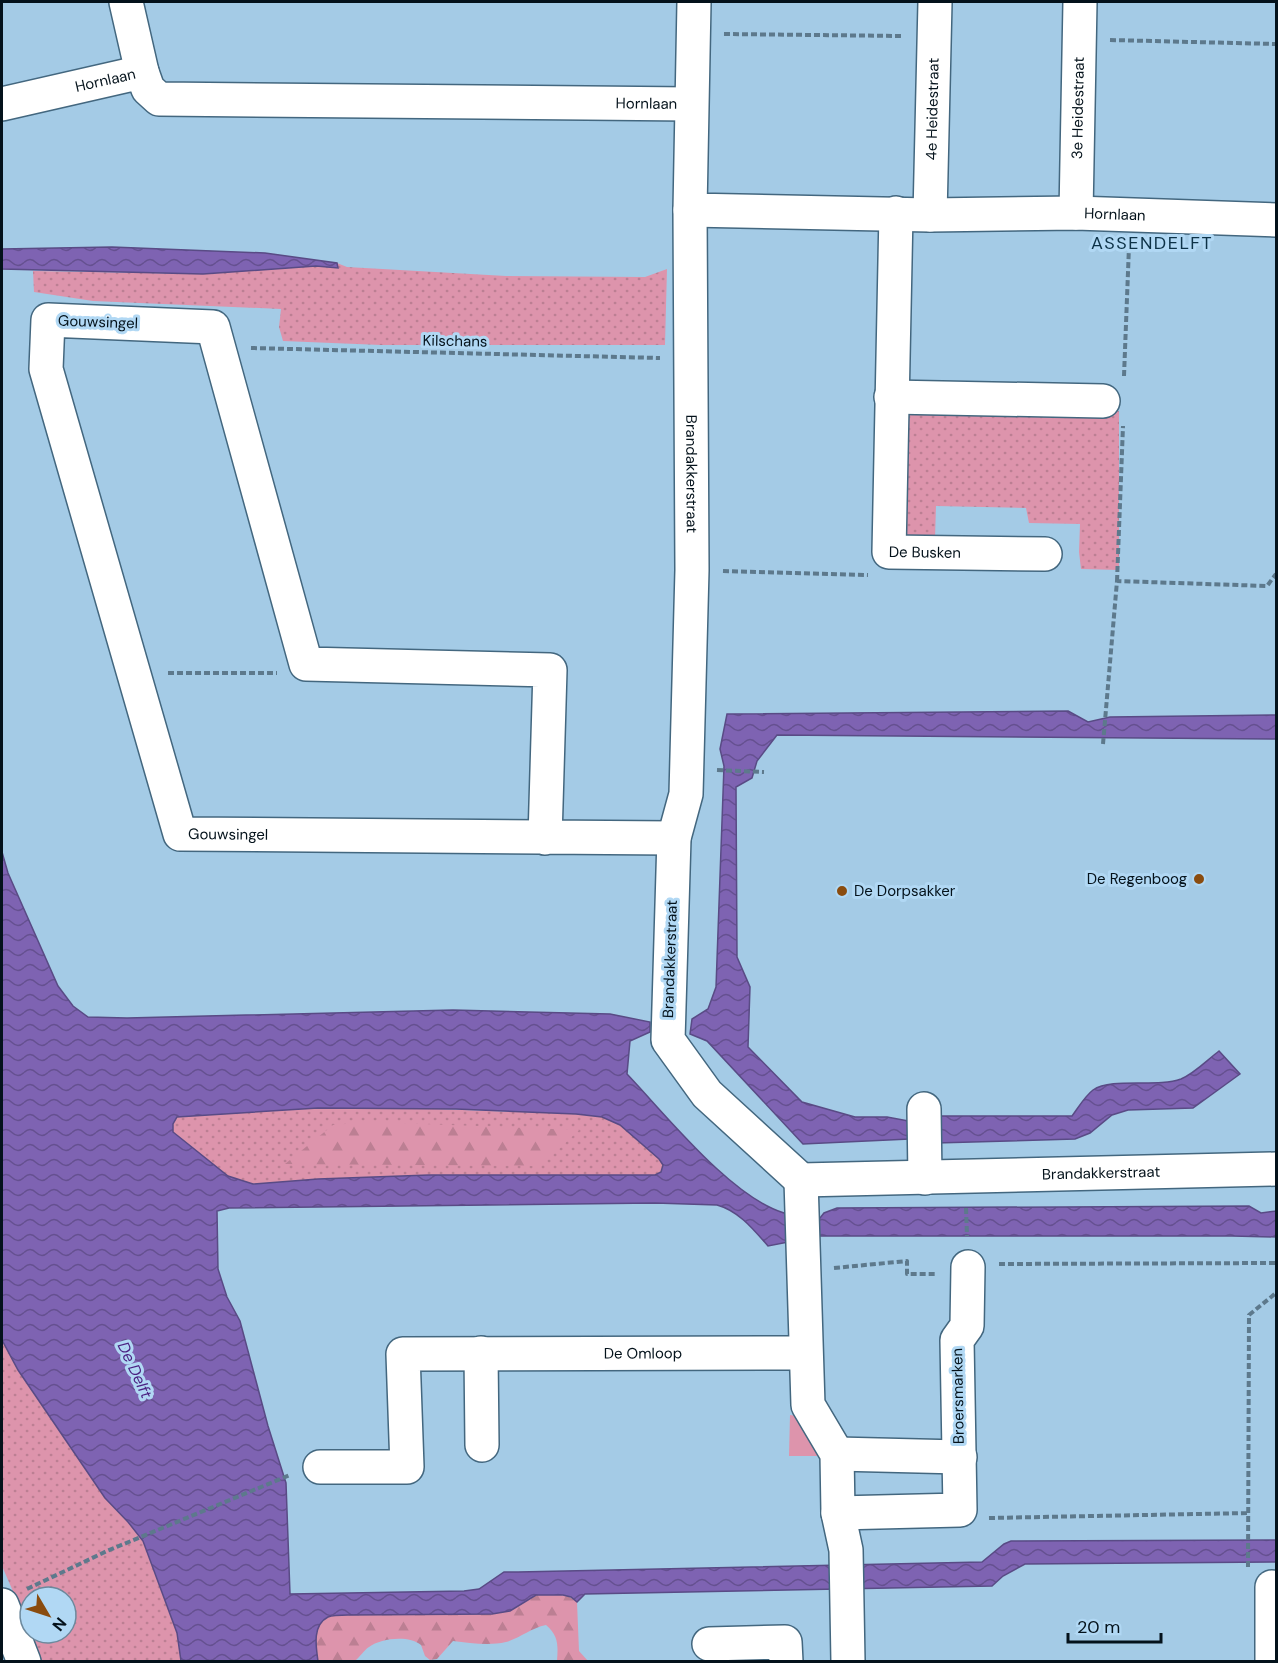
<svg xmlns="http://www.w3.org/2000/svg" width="1278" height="1663" viewBox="0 0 1278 1663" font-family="'DM Sans',sans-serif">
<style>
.grass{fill:url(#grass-dots);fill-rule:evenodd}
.forest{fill:url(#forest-firs)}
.garden{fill:#dd94ac}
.water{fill:url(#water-waves);stroke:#594b85;stroke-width:1.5;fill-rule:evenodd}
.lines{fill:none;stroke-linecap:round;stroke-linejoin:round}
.minor-casing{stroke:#43677f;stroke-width:36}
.path{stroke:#5d798c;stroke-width:4;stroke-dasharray:6 3;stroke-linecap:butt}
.minor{stroke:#fff;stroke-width:33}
.poi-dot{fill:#8a4c0f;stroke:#b1d8f4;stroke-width:2}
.labels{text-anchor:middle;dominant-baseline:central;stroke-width:6;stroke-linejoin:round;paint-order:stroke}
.street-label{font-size:15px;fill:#04121b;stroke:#b1d8f4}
.poi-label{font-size:15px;fill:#04121b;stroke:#b1d8f4;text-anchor:end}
.water-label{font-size:16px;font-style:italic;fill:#4a1f80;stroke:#b1d8f4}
.quarter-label{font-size:18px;letter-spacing:1.5px;fill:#0d3247;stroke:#b1d8f4}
</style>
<defs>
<pattern id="grass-dots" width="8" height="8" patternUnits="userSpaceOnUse" patternTransform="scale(1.5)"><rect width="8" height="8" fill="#dd94ac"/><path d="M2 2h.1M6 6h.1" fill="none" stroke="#bc7f93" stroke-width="1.8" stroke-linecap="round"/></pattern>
<pattern id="forest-firs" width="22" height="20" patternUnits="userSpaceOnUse" patternTransform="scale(1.5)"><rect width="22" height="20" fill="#dd94ac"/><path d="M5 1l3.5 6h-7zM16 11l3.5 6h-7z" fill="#bc7f93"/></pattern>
<pattern id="water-waves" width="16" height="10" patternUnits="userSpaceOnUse" patternTransform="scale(1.5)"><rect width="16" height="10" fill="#7e63b2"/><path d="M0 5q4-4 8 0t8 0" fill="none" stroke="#655090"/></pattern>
</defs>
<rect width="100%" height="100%" fill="#a4cbe6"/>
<path class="grass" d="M337,263L347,267L506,276L645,277L667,269L665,345H381L283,341L279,327L281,309L93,301L34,292L33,271L203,274L316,266L337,268Z
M1119,411V570L1081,569L1079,552L1080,524L1029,523L1026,508L936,506L935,539L901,537L906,412L1085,415Z
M318,1108H409L576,1114L602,1117L620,1125L659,1159L663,1165L661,1172L655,1175H429L318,1179L253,1184L228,1176L173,1132V1124L176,1117Z
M2,1340L18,1370L105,1498L128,1522L143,1541L177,1633L181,1661H40L18,1603L2,1566ZM30,1597H66V1633H30Z"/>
<path class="forest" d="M369,1122L579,1130L541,1166L285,1164L333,1125Z
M536,1595C550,1595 566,1592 577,1602L579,1651L588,1661H557C558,1646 559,1636 546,1625C531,1628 520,1638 506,1642C489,1646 470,1643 453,1641L437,1659L430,1660L425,1656L421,1645C409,1635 381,1638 369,1647C364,1650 360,1657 355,1661H318C316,1647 312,1625 328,1617C333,1615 342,1615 348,1615L492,1614L510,1611Z"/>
<path class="garden" d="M790,1415L797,1416L825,1456H789Z"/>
<path class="water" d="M112,247L265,253L337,263L338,268L316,266L203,274L2,269V249Z
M1068,711L1088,722L1110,717L1276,715V739L777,735L757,761L752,778L736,787L737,957L750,987L748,1047L802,1102L855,1117H887L930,1125L936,1116H1072C1078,1108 1085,1096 1093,1090C1112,1077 1157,1088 1181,1079C1195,1073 1207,1060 1219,1051L1240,1074L1193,1108L1128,1110L1112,1115L1090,1133L1075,1139L936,1143L931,1138L803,1144L707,1041L690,1034L692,1019L708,1009L716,987L724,766L720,749L727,714Z
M2,852L8,873L58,986L73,1006L88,1017L127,1018L453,1010L610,1014L650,1022V1032L630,1041L627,1074C666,1115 731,1197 784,1213C795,1217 808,1217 820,1218L824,1213L837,1208L1249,1206L1261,1213L1276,1211V1237L1232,1236H819L768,1246C754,1230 739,1211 717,1205L655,1203L229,1208L217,1211L218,1269L227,1297L240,1321L268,1426L286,1483L290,1594L464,1591L479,1589L504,1572H518L982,1562L1004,1544L1011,1541L1276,1540V1562L1025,1564L1003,1576L992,1586L585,1594L577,1602L571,1597L563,1595H536L510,1611L492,1614L348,1615C343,1615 333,1615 328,1617C312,1625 316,1647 318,1661H181L177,1633L143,1541L128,1522L105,1498L18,1370L2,1340ZM318,1108L456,1109L576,1114L602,1117L620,1125L659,1159L663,1165L661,1172L655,1175H429L318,1179L253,1184L228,1176L173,1132V1124L177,1117Z"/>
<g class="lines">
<defs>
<g id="minor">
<path d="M126,2L142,72"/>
<path id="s1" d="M694,2L690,210L930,215L1076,213L1276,220"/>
<path id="s2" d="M2,104L142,72L148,89L159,99L691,104"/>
<path id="s3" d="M690,210L692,570L686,794L674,838L668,1040L707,1094L801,1180L1276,1169"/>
<path id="s4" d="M896,213L889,552L1045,554"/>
<path id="s5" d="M1076,213L1080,2"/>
<path id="s6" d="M930,215L935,2"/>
<path d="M891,397L1103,401"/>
<path id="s7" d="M545,838L550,670L306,664L213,327L48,320L46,369L180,834L674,838"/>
<path d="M924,1109L925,1178"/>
<path d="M801,1180L808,1405L837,1454L838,1513L846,1550L848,1662"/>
<path d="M481,1353L482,1445"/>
<path d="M837,1454L960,1457"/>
<path id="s8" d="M320,1467H407L403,1354L805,1353"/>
<path d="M838,1513L960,1510L957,1340L967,1326L968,1267"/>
<path d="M1272,1587V1662"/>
<path d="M2,1605L24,1662"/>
<path d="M709,1644L785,1642L786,1662"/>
</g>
</defs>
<use href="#minor" class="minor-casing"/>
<path class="path" d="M724,34L903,36
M1110,40L1276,44
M251,348L660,358
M1124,376L1129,246
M723,571L868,575
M1117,581L1123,426
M168,673H277
M1103,744L1117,581L1267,586L1276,574
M717,770L764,772
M966,1208L967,1236
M999,1264L1276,1263
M834,1268L907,1261V1274H936
M989,1518L1249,1513
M1248,1567L1249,1315L1276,1293
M27,1589L107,1551L290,1475"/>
<use href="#minor" class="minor"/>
</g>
<g class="poi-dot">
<circle cx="1199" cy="879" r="6"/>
<circle cx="842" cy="891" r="6"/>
</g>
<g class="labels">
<g class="street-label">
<text stroke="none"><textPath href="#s2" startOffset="106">Hornlaan</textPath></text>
<text stroke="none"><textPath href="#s2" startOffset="664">Hornlaan</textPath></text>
<text stroke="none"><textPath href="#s5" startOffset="105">3e Heidestraat</textPath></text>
<text stroke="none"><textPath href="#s6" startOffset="106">4e Heidestraat</textPath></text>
<text stroke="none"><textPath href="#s1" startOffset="633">Hornlaan</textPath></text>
<text transform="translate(98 322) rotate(2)">Gouwsingel</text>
<text transform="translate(455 341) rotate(1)">Kilschans</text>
<text stroke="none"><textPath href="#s3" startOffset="264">Brandakkerstraat</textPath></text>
<text stroke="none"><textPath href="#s4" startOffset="375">De Busken</textPath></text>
<text stroke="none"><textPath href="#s7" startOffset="1508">Gouwsingel</textPath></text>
<text transform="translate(670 959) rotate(-88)">Brandakkerstraat</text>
<text stroke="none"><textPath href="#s3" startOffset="1326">Brandakkerstraat</textPath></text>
<text stroke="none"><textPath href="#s8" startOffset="440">De Omloop</textPath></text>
<text transform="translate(958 1396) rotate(-91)">Broersmarken</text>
</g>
<g class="poi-label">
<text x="1187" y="879">De Regenboog</text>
<text x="854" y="891" text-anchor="start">De Dorpsakker</text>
</g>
<g class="water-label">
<text transform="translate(135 1370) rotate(65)">De Delft</text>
</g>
<g class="quarter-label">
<text x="1152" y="243">ASSENDELFT</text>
</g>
</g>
<rect width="1278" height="1663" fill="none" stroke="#04121b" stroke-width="6"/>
<g transform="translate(48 1615) rotate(129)"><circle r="28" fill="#b1d8f4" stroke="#6c899d" stroke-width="1.5"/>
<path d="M0-4.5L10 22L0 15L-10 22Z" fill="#8a4c0f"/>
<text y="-9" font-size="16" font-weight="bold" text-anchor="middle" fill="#04121b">N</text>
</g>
<path d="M1068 1633v9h93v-9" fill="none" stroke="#04121b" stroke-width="3"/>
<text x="1077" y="1633" font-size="18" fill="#04121b" stroke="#b1d8f4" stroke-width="4.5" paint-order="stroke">20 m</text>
</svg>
